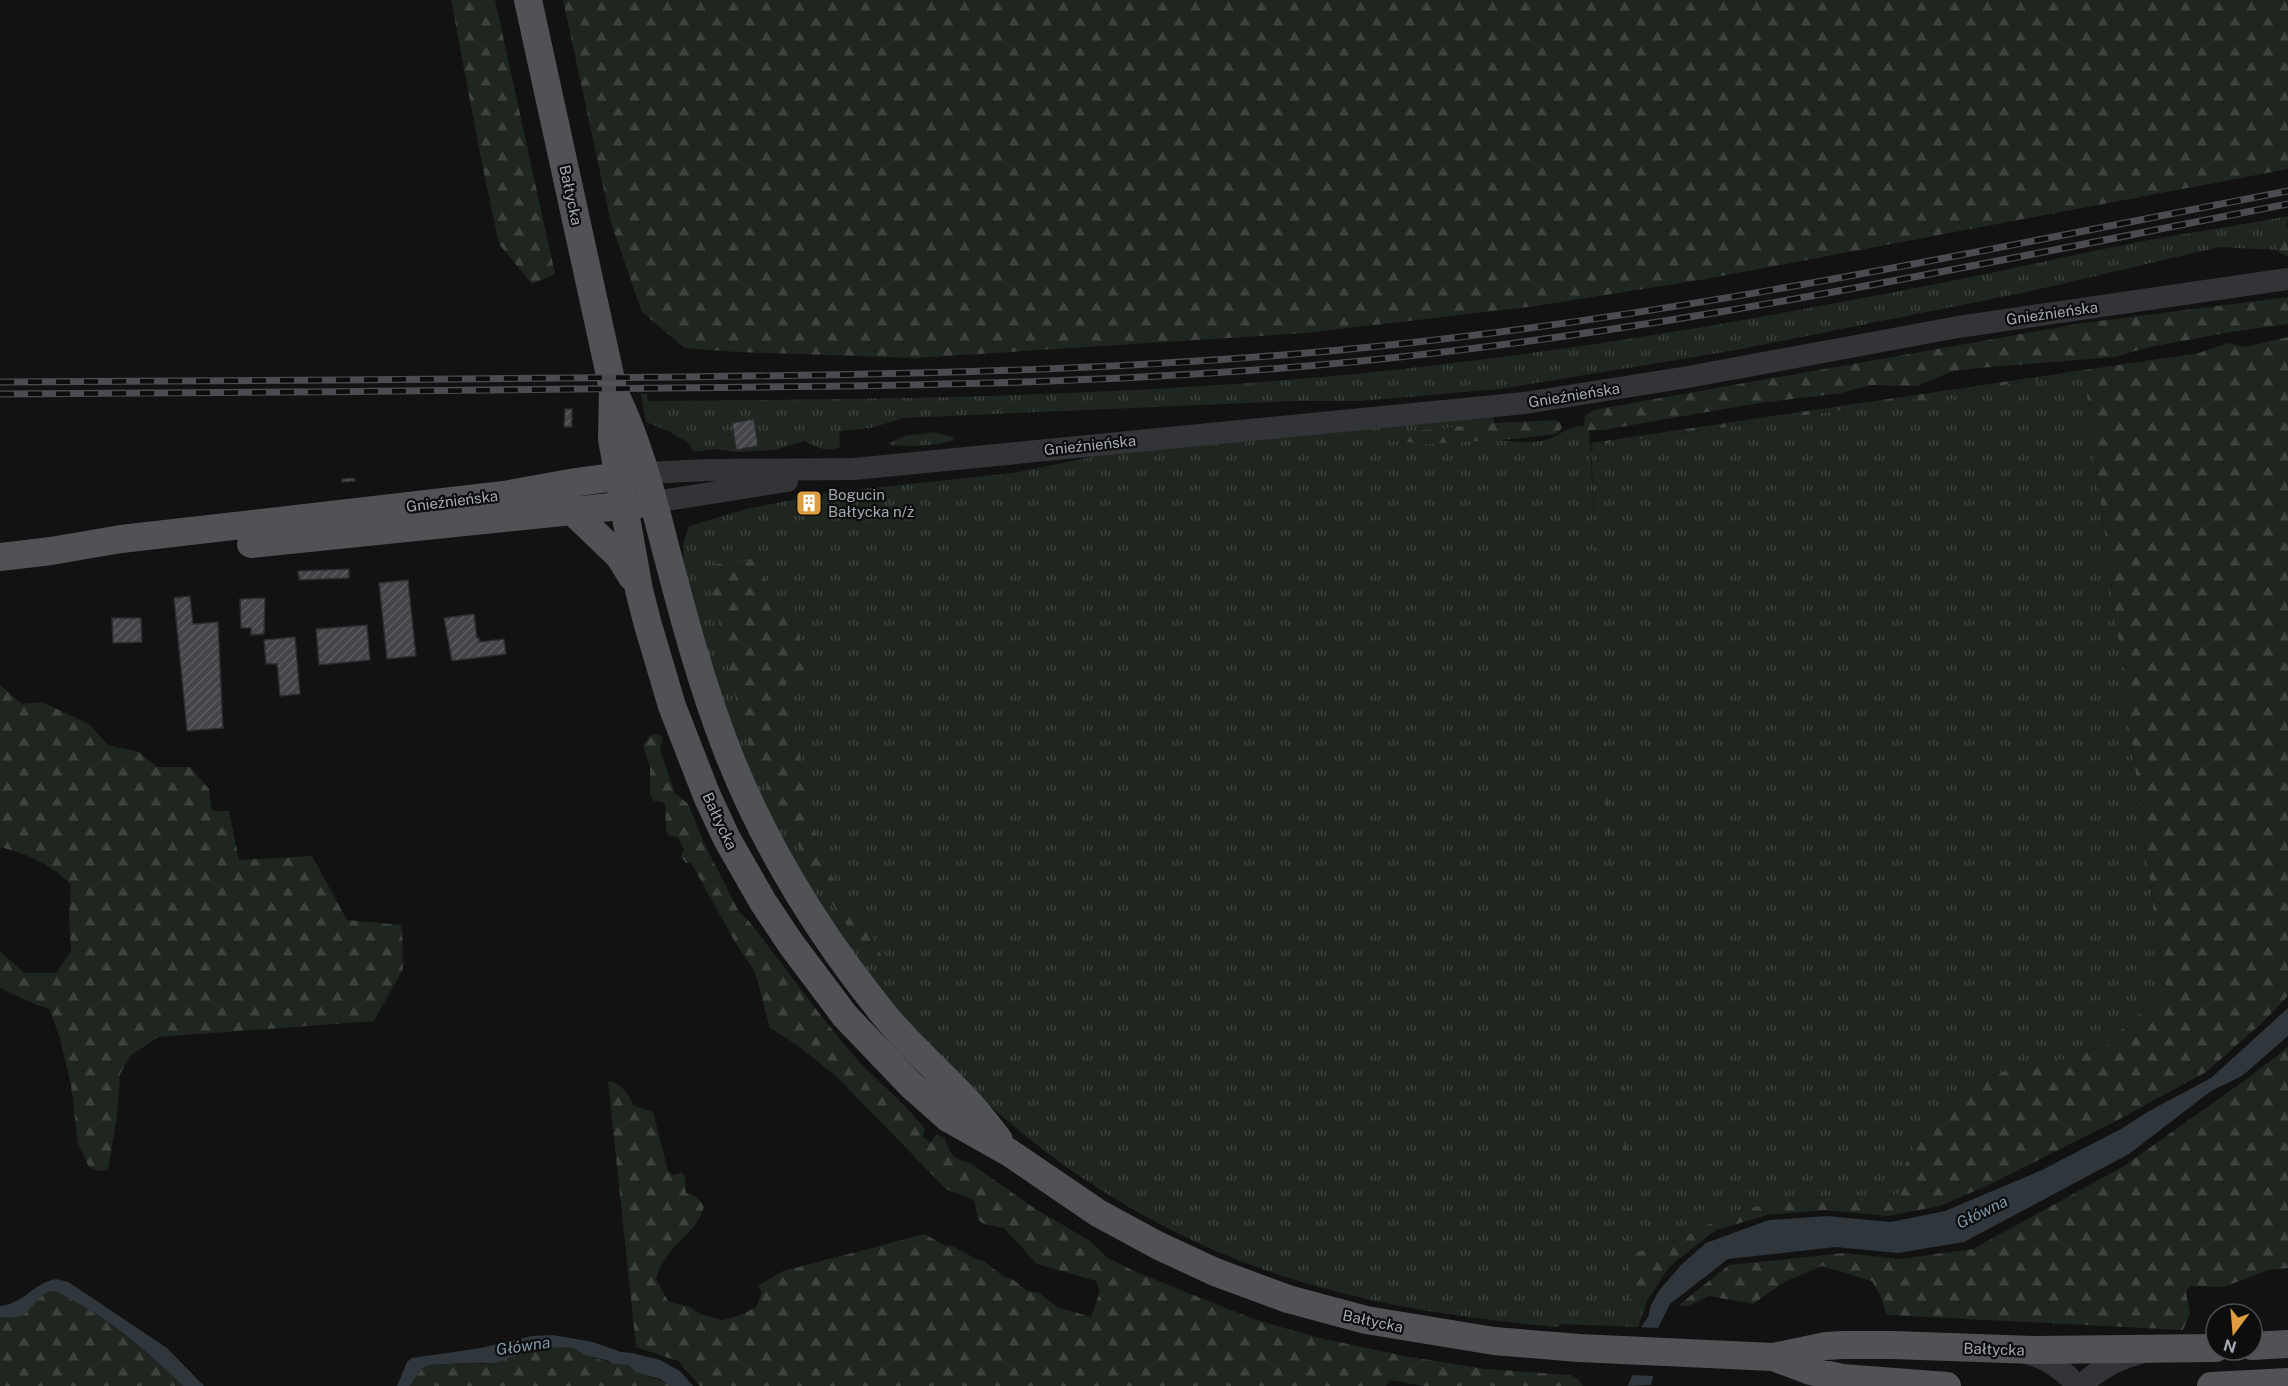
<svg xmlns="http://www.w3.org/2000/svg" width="2288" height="1386" viewBox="0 0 2288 1386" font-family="'Public Sans',sans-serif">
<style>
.grass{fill:url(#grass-tufts)}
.forest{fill:url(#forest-firs);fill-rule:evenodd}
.water{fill:#2f373c}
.pier{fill:#121213}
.building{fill:url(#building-hatch);stroke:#2c2c2f;stroke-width:1.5}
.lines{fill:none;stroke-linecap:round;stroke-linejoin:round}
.minor{stroke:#333438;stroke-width:22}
.major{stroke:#505256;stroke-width:28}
.rail-casing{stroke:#4b4c51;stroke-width:7}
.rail{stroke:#0d0d0e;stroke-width:4.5;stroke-dasharray:14;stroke-linecap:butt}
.labels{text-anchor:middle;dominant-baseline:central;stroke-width:4.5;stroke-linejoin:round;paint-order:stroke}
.street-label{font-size:15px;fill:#a5aab2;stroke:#0d0d0e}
.poi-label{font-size:15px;fill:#a5aab2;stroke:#0d0d0e;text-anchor:start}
.water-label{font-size:16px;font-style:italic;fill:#7f99aa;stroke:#0d0d0e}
</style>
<defs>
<pattern id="grass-tufts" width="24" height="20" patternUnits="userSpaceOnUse" patternTransform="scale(1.5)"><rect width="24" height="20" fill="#1f251f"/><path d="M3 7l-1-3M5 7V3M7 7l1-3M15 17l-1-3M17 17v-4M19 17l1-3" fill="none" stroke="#3d423d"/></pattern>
<pattern id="forest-firs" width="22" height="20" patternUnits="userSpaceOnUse" patternTransform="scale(1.5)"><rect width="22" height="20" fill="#1f251f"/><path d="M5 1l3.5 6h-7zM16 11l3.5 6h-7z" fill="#3d423d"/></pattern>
<pattern id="building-hatch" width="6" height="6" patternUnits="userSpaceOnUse" patternTransform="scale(1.5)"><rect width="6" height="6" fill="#444548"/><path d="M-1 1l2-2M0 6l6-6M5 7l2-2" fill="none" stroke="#5c5d60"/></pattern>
</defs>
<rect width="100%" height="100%" fill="#121213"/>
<path class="grass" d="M2288,216C2288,233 2276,233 2276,250L2220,247L2022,293L1731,351L1500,389L1361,401H1295L903,418L871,428L842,431L839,435L840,447C827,453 815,447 804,441L775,450L737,452L714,449L694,452L687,442L668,431L646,422L641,394H647L648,401C923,399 1197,396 1470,361C1615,343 1761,318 1905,290C1992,274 2078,253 2165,237C2206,230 2247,224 2288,216Z
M2084,372L2156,929L2166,989L2165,995L2132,1019L2105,1046L2074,1057L2039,1063L1986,1076L1968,1087L1934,1115L1921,1133L1905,1165L1907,1186L1897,1195L1798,1198L1781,1201L1732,1212L1672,1243L1634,1254L1630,1250V1298L1647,1301L1638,1327L1563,1324L1557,1327C1457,1318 1357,1303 1262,1269C1011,1179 827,971 730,727C723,710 719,691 714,673C704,639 694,605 684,570L683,545L689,526L746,509L792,500L823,497V493L1013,473L1092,457L1094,455L1493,416C1495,424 1493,433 1497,440C1512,441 1530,444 1545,440C1561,436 1571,422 1589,427L1595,533L1592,445L1679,434L1914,399L1930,402L1935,396Z
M934,432L953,437V440C938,446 907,447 891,445L889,443L905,436Z"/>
<path class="forest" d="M451,0H495L555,274L532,284L499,244L481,159Z
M563,0H2288V169L1706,279L1536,306L1306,333L915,358L736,352L685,348L642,312L611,223Z
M2288,226V257L2276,250C2276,240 2278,232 2288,226Z
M2288,297V324L2225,333L2145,348L2115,357L1978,368L1953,371L1917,386L1870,385L1841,393L1759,403L1603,430H1586L1583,428L1585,416L1593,410L2083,323Z
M2288,337V996L2263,1022L2206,1072L2116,1121L1995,1182L1940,1206L1888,1216L1824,1210L1767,1215L1716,1230L1670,1266L1647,1301L1630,1299V1250L1605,778L1591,443L2199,353L2228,343L2245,347ZM2084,372L2156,929L2166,989L2165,995L2132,1019L2105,1046L2074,1057L2039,1063L1986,1076L1968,1087L1934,1115L1921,1133L1905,1165L1906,1186L1897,1195L1798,1198L1781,1201L1732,1212L1672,1243L1632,1253L1614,942L1592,445L1679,434L1914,399L1930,402L1935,396Z
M1556,420L1560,423L1562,428L1556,434L1513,439L1429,444L1386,440L1385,438L1392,433L1495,423Z
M754,558L762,569L775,611L794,608L806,668L785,680L821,860L871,934L884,961L868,956L820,886L768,789L744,733L723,646L711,577L715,564L742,562Z
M0,685L22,704L42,702L89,724L108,745L139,752L157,767H190L209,789L212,811H229L239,860L312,856L347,920L402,925L403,969L374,1021L158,1037L130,1056L120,1074L117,1116L108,1170L98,1171L89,1167L78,1144L71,1085L59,1035L49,1009L32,1003L0,988V951L24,973H56L71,951L69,918L71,884C47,863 31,855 0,847Z
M658,734L663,738L660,750L675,793L688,804L705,845L739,912L748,920C784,966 817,1013 855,1057C878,1082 905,1103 925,1129L923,1137L931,1143L936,1134L945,1138C949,1153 954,1160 970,1163L1034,1208L1090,1241L1108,1258L1136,1272L1256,1320L1324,1339L1410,1357L1486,1369L1570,1375L1578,1379L1583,1386H1424L1390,1380L1386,1386H700L678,1361L636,1347L608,1081C621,1083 628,1093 633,1105L653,1112L668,1171L674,1175L682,1172L685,1177L686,1193L695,1196L704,1206C698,1227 690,1230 676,1245C666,1256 660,1266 656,1279L668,1301L690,1307L700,1314L722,1320L739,1316L756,1307L762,1292L758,1286L783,1271L925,1234L945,1246H952L978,1260L984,1261L1004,1277L1012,1279L1028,1291L1039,1293L1057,1307L1091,1317L1100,1291L1096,1281L1037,1264L1004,1228L984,1224L978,1220L974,1200L950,1191L945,1188L837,1077L797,1045L770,1028L755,972L735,942L691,863H686L681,857L684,850L678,837L669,836L666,830L665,803L654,801L650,794V767L643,745L650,735Z
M2288,1047V1268L2269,1270L2224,1287L2190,1286L2186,1292L2190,1313L2183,1330L1887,1315L1881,1297L1872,1281L1822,1266L1784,1282L1753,1304L1709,1296L1688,1306L1679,1305L1729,1265L1844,1253L1899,1259L1973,1249L2124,1166L2244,1081Z
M54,1291C103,1313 144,1349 183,1386H0V1317C4,1317 11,1319 15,1317C31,1312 37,1292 54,1291Z
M567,1346L574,1348L584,1355L609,1362L612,1364L629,1365C641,1377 657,1376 670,1386H410L421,1369L428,1365L464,1363L484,1364L533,1349Z"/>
<path class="water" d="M2288,1008V1036L2242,1076L2211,1091L2129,1154L1964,1242L1898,1253L1836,1247L1728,1259L1670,1304L1657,1330L1654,1374L1651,1385L1628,1386L1633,1373L1640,1329L1648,1317L1651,1305L1658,1292L1681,1265L1706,1243L1769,1220L1827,1216L1891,1222L1945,1211L2042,1170L2121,1129L2149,1111L2211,1078Z
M56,1279L68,1282L79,1289L167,1348L204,1386H183C145,1349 103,1313 54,1291C38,1292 36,1306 24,1314C17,1319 8,1318 0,1317V1306C25,1303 32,1284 56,1279Z
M553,1335L593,1342L621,1352L632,1353L660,1360L680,1371L693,1386H670L660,1379L636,1372L629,1365L612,1364L609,1361L584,1355L574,1348L567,1347L533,1349L495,1363H464L428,1365L421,1369L410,1386H397L407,1362L412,1358L481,1348L532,1336Z"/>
<path class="pier" d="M1637,1327L1661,1328L1657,1376L1629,1375Z"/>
<path class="building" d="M565,409H572V427H564Z
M754,419L758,446L736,450L732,423Z
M354,478L355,481L342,482V479Z
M818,500V506L800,507L799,501Z
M349,569V578L299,580L298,571Z
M408,580L416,656L387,659L379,583Z
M190,596L193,624L218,622L223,728L187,731L174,598Z
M265,598L264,634L251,635V628H241L240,599Z
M474,614L477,638H479L480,642L504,639L506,654L452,661L444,618Z
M112,618H141L142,642L113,643Z
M367,625L370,660L319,665L316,629Z
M295,637L300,694L280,696L277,664H266L264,640Z"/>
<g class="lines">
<path class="minor" d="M645,473L708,470L854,469L1525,403L1688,377L1958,327L2288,279
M654,502L787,481
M2023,1352C2043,1357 2065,1369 2076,1386
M2081,1386C2098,1369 2117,1359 2140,1353"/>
<path class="major" d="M528,0L613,389L612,439L639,590L648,625L672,706L707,796L727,839L763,902L791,944L845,1016L912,1086L948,1118L1010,1153L1098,1213L1159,1246L1215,1272L1288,1299L1366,1320L1494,1341L1579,1348L1773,1357L1826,1346L1843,1345H1893L2035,1350L2216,1348
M616,396C639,444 652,495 665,546C683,615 701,683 727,750C764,845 821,937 886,1017C911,1047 941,1073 968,1102C979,1114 989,1127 999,1140
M573,512L619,556L632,577
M251,544L640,504
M0,557L51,551L121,539L504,495L570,483L637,474
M2252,1346L2288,1344
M1773,1357L1811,1371L1842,1378L1947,1386
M2211,1386L2288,1382"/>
<defs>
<path id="rail" d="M0,382C228,381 455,379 683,377C922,374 1161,370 1399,344C1698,312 1993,248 2288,191
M0,394C224,393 447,391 671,388C883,386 1095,384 1307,366C1637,338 1963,267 2288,204"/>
</defs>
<use href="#rail" class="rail-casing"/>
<use href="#rail" class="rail"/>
</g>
<defs>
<symbol id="building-square" viewBox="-11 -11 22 22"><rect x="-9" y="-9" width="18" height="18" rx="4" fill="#de9e3f" stroke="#0d0d0e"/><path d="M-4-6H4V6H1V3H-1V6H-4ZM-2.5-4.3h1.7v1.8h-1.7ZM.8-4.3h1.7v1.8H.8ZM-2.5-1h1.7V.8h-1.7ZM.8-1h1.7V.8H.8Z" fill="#fff"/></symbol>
</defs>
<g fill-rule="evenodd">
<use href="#building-square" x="794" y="488" width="30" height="30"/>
</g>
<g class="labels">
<g class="street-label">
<text transform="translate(571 195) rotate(78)">Bałtycka</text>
<text transform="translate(2052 313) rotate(-8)">Gnieźnieńska</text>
<text transform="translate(1574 395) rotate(-9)">Gnieźnieńska</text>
<text transform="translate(1090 445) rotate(-6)">Gnieźnieńska</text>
<text transform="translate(452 501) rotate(-7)">Gnieźnieńska</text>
<text transform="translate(720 821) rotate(65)">Bałtycka</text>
<text transform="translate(1373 1321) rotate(12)">Bałtycka</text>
<text transform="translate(1994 1349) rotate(2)">Bałtycka</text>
</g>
<g class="poi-label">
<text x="828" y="494">Bogucin<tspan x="828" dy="17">Bałtycka n/ż</tspan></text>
</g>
<g class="water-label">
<text transform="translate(1982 1212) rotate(-26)">Główna</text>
<text transform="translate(523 1346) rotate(-8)">Główna</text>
</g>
</g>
<g transform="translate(2234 1332) rotate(196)"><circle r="28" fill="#0d0d0e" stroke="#4a4c50" stroke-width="1.5"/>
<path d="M0-4.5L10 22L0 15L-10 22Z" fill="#de9e3f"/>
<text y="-9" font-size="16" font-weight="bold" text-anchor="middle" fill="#a5aab2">N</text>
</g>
</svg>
